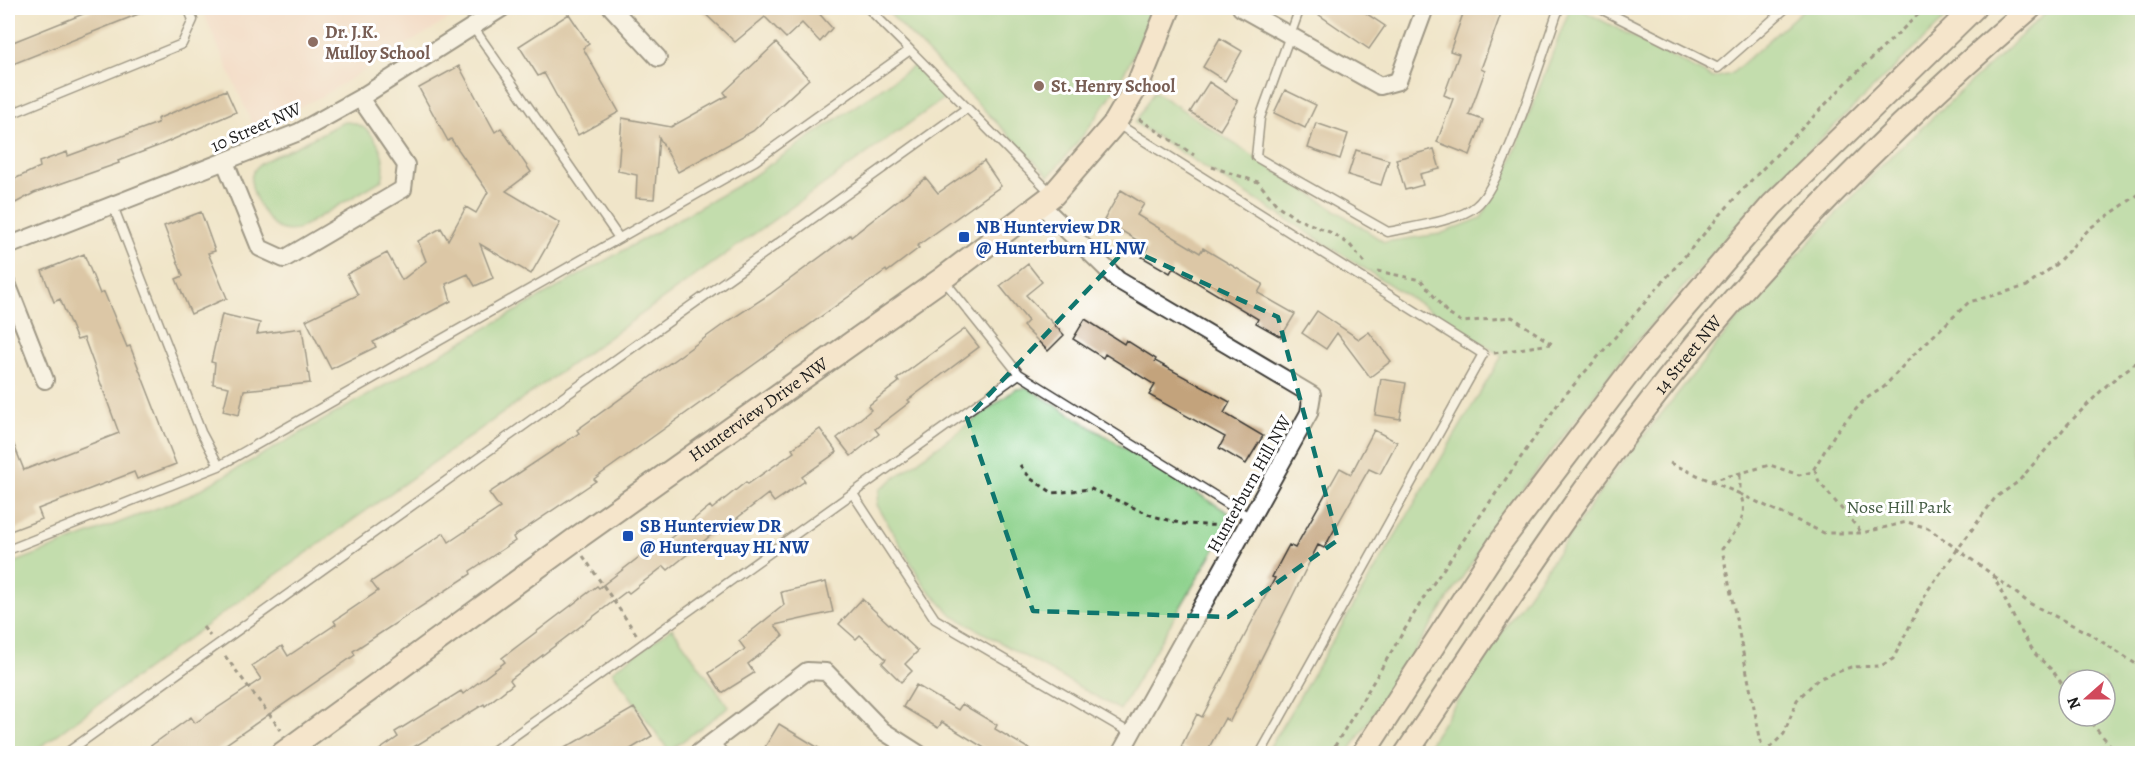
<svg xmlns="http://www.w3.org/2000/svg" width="2150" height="761" viewBox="0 0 2150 761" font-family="Alegreya,serif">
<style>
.built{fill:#f7d1c6}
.park{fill:#8dd28c;stroke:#547754;stroke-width:1.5;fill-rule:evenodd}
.building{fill:#c3a37b}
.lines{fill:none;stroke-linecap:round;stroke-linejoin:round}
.lane-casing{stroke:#3c3a36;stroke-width:11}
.street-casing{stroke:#3c3a36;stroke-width:20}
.secondary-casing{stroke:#3c3a36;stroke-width:26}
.path{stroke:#3c3a36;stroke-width:3;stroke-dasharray:4.5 4.5;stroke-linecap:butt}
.lane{stroke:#fff;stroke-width:8}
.street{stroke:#fff;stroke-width:16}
.secondary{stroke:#fbe5cf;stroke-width:22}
.marked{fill:none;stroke:#0f766e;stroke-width:4.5;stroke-dasharray:12 8;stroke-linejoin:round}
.education-dot{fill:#8d6e63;stroke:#fff;stroke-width:2}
.transit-dot{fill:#1a4fb4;stroke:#fff;stroke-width:2}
.labels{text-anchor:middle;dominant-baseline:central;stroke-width:6;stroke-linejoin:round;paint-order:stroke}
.education-label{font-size:18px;font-weight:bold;fill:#785e54;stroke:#fff;text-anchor:start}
.street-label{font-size:18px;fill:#1c1c1c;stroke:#fff}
.transit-label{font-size:18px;font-weight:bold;fill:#164399;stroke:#fff;text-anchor:start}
.park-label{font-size:18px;fill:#445c43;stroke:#fff}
</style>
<rect width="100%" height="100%" fill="#fff"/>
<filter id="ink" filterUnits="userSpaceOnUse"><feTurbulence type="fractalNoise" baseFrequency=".0167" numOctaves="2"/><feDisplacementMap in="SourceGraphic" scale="12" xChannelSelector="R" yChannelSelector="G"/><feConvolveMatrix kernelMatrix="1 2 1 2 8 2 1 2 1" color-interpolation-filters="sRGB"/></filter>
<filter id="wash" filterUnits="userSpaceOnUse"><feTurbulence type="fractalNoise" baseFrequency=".008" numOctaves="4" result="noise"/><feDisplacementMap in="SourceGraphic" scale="24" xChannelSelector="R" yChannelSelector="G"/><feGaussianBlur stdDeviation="1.35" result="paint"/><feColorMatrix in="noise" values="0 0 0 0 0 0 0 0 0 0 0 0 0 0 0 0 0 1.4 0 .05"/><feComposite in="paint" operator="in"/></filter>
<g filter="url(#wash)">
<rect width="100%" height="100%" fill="#f0e5c9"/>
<path class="built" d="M201,8H467L321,97L254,128Z"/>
<path class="park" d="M884,8H1153C1131,72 1095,125 1049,176Z
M1570,8H1578L1713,78L1731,74L1805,8H1956L1761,197L1623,357L1499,521L1348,753H1266L1502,356L1135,123L1154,91L1384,242L1440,234L1481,218L1505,177Z
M2051,8H2142V753H1423L1508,623L1613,474L1736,321L1886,161ZM2069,680H2105V716H2069Z
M917,64L946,97L245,597L32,753H8V565L189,496L744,182Z
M343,122C371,120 390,155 382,180L297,230C279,233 274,227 264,213C236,168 257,164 293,148C310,140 326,131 343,122Z
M1028,388L1234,516L1120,710L953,616L924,585L877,505L880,489L1016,389Z
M672,628L729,707L669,751L612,671Z"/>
<g id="blocks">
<path class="building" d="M98,8L151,9L8,66V44Z
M699,8H818L816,10L832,28L820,42L802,23L786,38L765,17L735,42Z
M1309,8H1358L1385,26L1369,49Z
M1465,8H1503L1481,69L1485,71L1469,115L1483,120L1470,155L1437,142L1453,99L1444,95L1459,54L1450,51Z
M569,14L589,44L583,48L619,112L578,135L544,73L538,76L519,46Z
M1220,38L1242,51L1225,81L1203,67Z
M776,43L809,79L753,131L678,172L659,137L654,199L636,198L637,175L618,171L622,118L671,127L727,96L724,92Z
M459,66L495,132L501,128L531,172L506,191L560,223L531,274L480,244L493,278L475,286L468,274L446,284L451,301L373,342L376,347L331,369L306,320L358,295L347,274L387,253L402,280L426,261L418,241L441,228L448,240L466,207L476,213L488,192L451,139L448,141L419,88Z
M1209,82L1238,101L1220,130L1190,112Z
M226,90L236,112L158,146L118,161L119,163L34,193L8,207V182L40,167L39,162L67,152L68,156L158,123L157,119Z
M1285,90L1316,105L1305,128L1274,113Z
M1316,123L1348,134L1340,159L1308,148Z
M1434,149L1440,169L1420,174L1423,185L1405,190L1396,159Z
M1356,150L1389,160L1381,185L1348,175Z
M984,161L1001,186L917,246L919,248L887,272L886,270L594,479L596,481L513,537L515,541L470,571L471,574L353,651L355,655L213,753H141L191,717L195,723L261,679L252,666L282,646L288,656L336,624L334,621L378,591L371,582L444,533L449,542L500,508L489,493L579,433L577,430L724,324L770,294L850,235L851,237L926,178L938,193Z
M1121,190L1144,204L1137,215L1200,253L1203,248L1263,284L1258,293L1295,314L1281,337L1256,323L1258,319L1173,268L1170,273L1142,257L1148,247L1104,220Z
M201,212L215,251L208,253L227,298L191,314L176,279L183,276L164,226Z
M84,254L100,294L104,292L127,347L130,346L176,464L137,479L134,472L38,509L42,519L8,532V430L24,470L119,433L84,338L77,340L60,299L54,302L42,271Z
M1028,264L1042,282L1026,295L1064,335L1048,351L1023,326L1028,321L1000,286Z
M1317,311L1359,339L1369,332L1391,361L1370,377L1337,333L1326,349L1302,333Z
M222,314L260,323L257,334L302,328L310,383L244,390L239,415L223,411L229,387L213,384L215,363L211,362Z
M1085,319L1124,344L1126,340L1156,359L1155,361L1230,402L1224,413L1263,436L1246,464L1219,448L1225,437L1149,395L1155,385L1105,354L1103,358L1073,339Z
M965,329L979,347L908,400L910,402L875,429L879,434L851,456L837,438L871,410L868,406L899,382L897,379Z
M1381,379L1406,383L1400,419L1375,415Z
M820,429L837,452L802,477L805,481L774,502L768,494L732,522L731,519L668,570L664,566L629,593L627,591L510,680L513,684L485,706L484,704L404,753H375L398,737L395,732L461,691L463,694L505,662L502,658L597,586L599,588L643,554L646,558L710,506L712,509L746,482L748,484L794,452L792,449Z
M1374,430L1397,442L1380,474L1369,469L1324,548L1318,545L1230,721L1225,718L1206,753H1194L1181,747L1197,714L1202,717L1275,578L1272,577L1289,545L1295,548L1340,468L1351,474Z
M826,582L833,612L775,625L783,636L748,664L754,673L722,693L709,673L745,649L739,641L784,605L781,592Z
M862,599L918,651L905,664L912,671L901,682L882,663L886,659L860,635L856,639L839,624Z
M916,685L958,710L962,704L997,725L995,729L1036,753H983L986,749L942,722L938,728L903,707Z
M634,708L652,736L624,753H556Z
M779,724L827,753H777L765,747Z"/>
</g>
</g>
<g filter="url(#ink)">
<use href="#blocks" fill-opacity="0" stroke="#3c3a36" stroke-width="1.5"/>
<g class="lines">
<defs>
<path id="lane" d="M1300,8L1260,118L1256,157L1388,232C1411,227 1459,221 1476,206C1504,184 1544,48 1559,8
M1599,8L1718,68L1786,8
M473,27L619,238
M910,50L1053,195
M8,115L182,44L193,20L188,8
M1116,123L1483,354L1260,754
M113,206L201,432L219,466
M943,279L1019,374L1252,519
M853,494L935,619L1132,734
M8,550L219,466L755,161L910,50L868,8
M714,742L725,754
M65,754L967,108
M489,754L1019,374"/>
<path id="street" d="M612,8L658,58
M1241,8L1380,86L1398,81L1425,8
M225,162L260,248L284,259L403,189L406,165L360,98
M1041,205L1118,280L1312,395L1309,413L1120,754
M8,246L299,132L360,98L502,8
M8,286L45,380
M697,754L807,671L826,672L883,731L919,754"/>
<g id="secondary">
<path id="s1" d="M282,754L573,541L942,279L1053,195L1115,123L1139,82L1169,8"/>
<path d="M1363,754L1500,543L1635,365L1772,205L1974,8"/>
<path id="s2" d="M1406,754C1508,600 1609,444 1730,304C1822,199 1924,99 2030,8"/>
</g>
</defs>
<use href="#lane" class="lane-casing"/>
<use href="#street" class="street-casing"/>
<use href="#secondary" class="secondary-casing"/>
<path class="path" d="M1139,119L1194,155
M1212,167L1258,182L1277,205L1295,218L1332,233L1350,245L1364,262
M1377,271L1421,280L1448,314L1462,322L1512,317L1552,344
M1494,353L1550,344
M1670,463L1740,494C1750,517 1736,531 1722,549L1763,752
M1020,465L1031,479L1053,493L1091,489L1153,516L1183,524L1228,526
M1815,470L1819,482L1862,533
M1740,475V494L1824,533H1862L1907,522L1928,528L1993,575L2019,628L2036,655L2053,671L2069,694
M1711,481L1770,465L1799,475L1812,472L1836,432L1864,400L1884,387L1910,358L1969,302L2027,286L2054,266L2090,228L2142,192
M583,556L637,635
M1994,576L2029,603L2090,634L2142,668
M203,627L210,636
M225,656L281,730
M2085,716L2118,754
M1330,754L1426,594L1560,401L1740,192L1850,79L1925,8
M1763,754L1784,734L1797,700L1818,679L1851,667L1881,666L1893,659L1928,590L1995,498L2018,482L2067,425L2108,384L2142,358"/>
<use href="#lane" class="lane"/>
<use href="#street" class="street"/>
<use href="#secondary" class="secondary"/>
</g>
</g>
<path d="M0 0H2150V761H0ZM1127,248L1278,317L1338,540L1228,617L1033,611L967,418Z" fill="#f0e5c9" fill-opacity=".55" fill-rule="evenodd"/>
<path class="marked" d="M1127,248L1278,317L1338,540L1228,617L1033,611L967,418Z"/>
<g class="education-dot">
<circle cx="313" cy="42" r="6"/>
<circle cx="1039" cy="86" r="6"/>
</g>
<g class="transit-dot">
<rect x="958" y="231" width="12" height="12" rx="3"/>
<rect x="622" y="530" width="12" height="12" rx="3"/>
</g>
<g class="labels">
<g class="education-label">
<text x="325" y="32">Dr. J.K.<tspan x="325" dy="21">Mulloy School</tspan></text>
<text x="1051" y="86">St. Henry School</text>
</g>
<g class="street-label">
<text transform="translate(256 127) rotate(-24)">10 Street NW</text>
<text stroke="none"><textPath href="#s2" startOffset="489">14 Street NW</textPath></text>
<text stroke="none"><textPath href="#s1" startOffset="588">Hunterview Drive NW</textPath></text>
<text transform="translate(1249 484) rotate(-61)">Hunterburn Hill NW</text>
</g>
<g class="transit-label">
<text x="976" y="227">NB Hunterview DR<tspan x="976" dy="21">@ Hunterburn HL NW</tspan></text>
<text x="640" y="526">SB Hunterview DR<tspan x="640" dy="21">@ Hunterquay HL NW</tspan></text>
</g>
<g class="park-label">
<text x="1899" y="507">Nose Hill Park</text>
</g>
</g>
<rect width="2150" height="761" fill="none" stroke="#fff" stroke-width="30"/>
<g transform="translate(2087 698) rotate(249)"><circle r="28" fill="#ffffff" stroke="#a4a4a4" stroke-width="1.5"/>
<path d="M0-4.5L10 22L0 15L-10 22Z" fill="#d1495b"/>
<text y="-9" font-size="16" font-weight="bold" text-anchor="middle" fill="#1c1c1c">N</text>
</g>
</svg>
